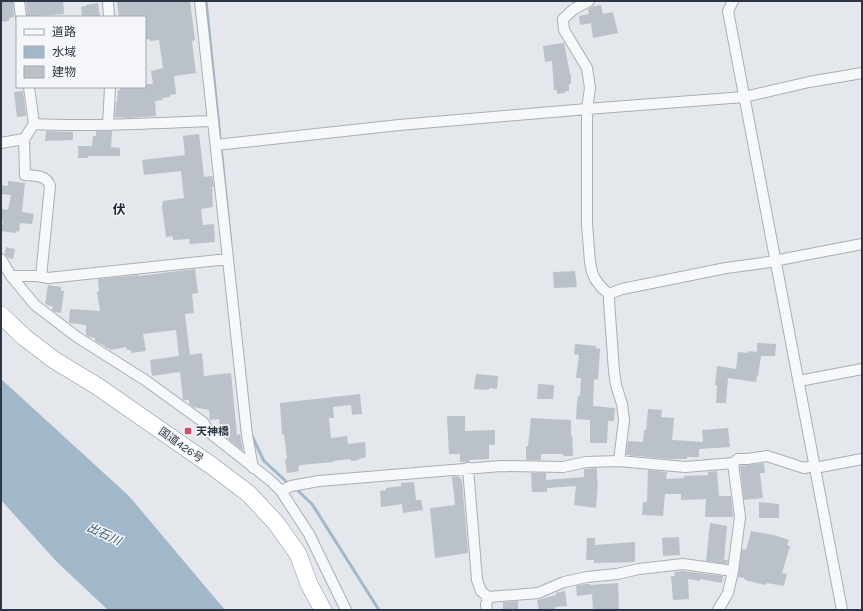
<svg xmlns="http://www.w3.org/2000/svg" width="863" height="611" viewBox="0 0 863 611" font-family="Karla,'Noto Sans JP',sans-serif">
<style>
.water{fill:#a1b7ca}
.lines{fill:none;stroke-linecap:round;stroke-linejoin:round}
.stream{stroke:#a1b7ca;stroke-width:3}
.building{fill:#bbc1c9}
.minor-casing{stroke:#a9aeb6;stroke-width:12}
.trunk-casing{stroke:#8c96a2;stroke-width:18}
.minor{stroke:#f7f8fa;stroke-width:10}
.trunk{stroke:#fff;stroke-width:17}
.poi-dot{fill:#cb4f68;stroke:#f4f6f9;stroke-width:1.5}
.labels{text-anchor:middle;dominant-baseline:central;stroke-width:3;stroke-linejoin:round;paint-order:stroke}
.poi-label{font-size:11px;font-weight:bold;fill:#2c3644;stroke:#f4f6f9;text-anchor:start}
.street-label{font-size:11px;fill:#2c3644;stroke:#f4f6f9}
.water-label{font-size:12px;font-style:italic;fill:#375777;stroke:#f4f6f9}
.quarter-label{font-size:13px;font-weight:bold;fill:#1e2735;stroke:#f4f6f9}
</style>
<rect width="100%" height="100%" fill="#e4e7eb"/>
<path class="water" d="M1,379L129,496L225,610H108L57,562L1,500Z"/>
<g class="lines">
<path class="stream" d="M206,1L231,245
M252,436L264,461L289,484
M295,488L312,504L379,610"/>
</g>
<path class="building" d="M1,1H13L14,17L9,18V21L1,22Z
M26,1H63L64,14L27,17Z
M117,1H190L195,40L192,41L196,73L174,76L176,94L170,95V97L162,98L163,100L155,101L156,116L129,118L115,117L116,102H117L118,90H120V87H145V84H153L151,71L163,68L159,40L150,41V39L145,40V17H119Z
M98,3L100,17H82L81,7L86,6V5Z
M601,5L603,14L613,12L618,33L593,38L591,23L580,25L579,16L589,14L588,9L591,7Z
M564,43L570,74H571V84H569V91H565V93L557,94V90H554L552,61L545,62L543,46Z
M23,91L26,116L17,117L14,92Z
M46,131L73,132V140L45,141Z
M96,131H112L111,147L120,148V156H88V158H78V146H92L93,136H96Z
M199,134L204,177L212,176L214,187H212L213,207L201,209L203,225L214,224L215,242L190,244L189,239L173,240V236L166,237L162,207L163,201L184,198L181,171L144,175L142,160L185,155L183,136Z
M8,181L25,183L22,212L34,214L32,224L20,223L19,232L16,231V233L1,231L3,220H1L2,209L8,210L11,195L1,194V185L8,186Z
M6,247L15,249L13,259L8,258L5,254Z
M195,269L198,293L192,294L194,313L185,314L190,355L202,353L204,376L231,373L237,435L240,434L243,451L221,433L219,419L210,420L209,410L193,407L189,404V400H183L180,372L152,376L150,360L179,356L176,330L143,334L146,351L131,353V350H127L126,347L110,350L109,348H107L103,345L95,341V338L89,337L86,335V325L69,323L70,309L100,311L97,292L99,291L98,279L138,275L139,276Z
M575,271L577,287L554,288L553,272Z
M48,285L61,287V291H64L61,313L55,312L52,310L53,307L45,304Z
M757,343L776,344L775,356H761L758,376H757L756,382L728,378L726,403H716L717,385H715L717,366L736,369L738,352L748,353V351L757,352Z
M575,344L596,346V348L600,349L598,380L594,379L593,406L615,408L614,421H608L607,443H590V420L576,419L577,403L578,396H580L581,378H576L579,355L574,354Z
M476,374L498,376L497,389L489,388V390L474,389Z
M538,384L554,385L553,399H537Z
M360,394L362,414L352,415L351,405L333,407L334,418H329L331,438L347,436L348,444L365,442L366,457L359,459V460L351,461L350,459L333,461V462L300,465L298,467L299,471L287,473L285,459H287L284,434L282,435L280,403Z
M648,409L662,410L661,417L674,418L672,440L703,442L702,430L728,428L730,447L699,449V457H687V459H668L626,455L628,441L643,442L644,430H646Z
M447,416H465V431L495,430V445H489V459L469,460V462H460V454H449Z
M531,418L571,420V435H572L573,456H564L563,454H541V460H526V446H528Z
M764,463L765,473H760L763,498L744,500L740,466Z
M597,468V481H598L596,508L574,505L576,486L547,488V492H532L531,473H546V480L584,477V469Z
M648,470L667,472L666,479L684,478V476L708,475V472L717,471L719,496H731L733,517H705L706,499L681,500V494H665L663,516L642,515L643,502H647Z
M458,476L462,480L468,553L435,558L430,508L455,505L452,477Z
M414,482L416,500H421L423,510L403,513L402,504L381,507L380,491L386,490V488L401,486V483Z
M759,502L779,504V518H759Z
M710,523L727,526L724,560H728L727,564L706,561Z
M751,531L774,535L789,540L787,545L790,546L782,573L787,574L784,586L767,583L766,585L748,581L744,579V578L738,577L742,549L746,550Z
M679,537L680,555L663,556L662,538Z
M587,538H595V545L635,542V562L594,563V560H586Z
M683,571L723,576L722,583L700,579V581L688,579L689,599L673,600L671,576H675L674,572Z
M618,583L619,610H593L592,594L577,596L576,586L585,584H590V585Z
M565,591L567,606L555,607V610H539L537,600L556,595V593Z
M518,601V610H503V602Z"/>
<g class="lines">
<defs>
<path id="minor" d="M19,1L21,17
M108,1L109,17
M200,1L247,435L253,468
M589,1L574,9L563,19L564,30L587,68L590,88L587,109V224L590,262L592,272L595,279L602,288L609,294
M733,1L728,11L842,610
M34,124C94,127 154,123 213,121
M108,125L110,87
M24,139L25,175C35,176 47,175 50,186L41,277
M1,143L24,139L34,124L29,87
M216,145L399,125L587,109L744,97L809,82L862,73
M1,259L11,276L35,305L77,337L145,380L203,422L210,433L271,481L281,491L309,534L346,610
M11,276H38L48,278L228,259
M609,294L622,289L726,268L763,263L862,244
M609,294V301L614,371L616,385L622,404L624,420L619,461
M799,381L862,369
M468,468L477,580L481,591L488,597L538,593L564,582L587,577L617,574L639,569L683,564L733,571L728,593L718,610
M815,468L862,459
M281,491L291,486L319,481L501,466L563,467L586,462L619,461L685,467L733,463L738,459H747L767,456L804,468L814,466
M733,571L740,517L733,463
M487,610L486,605L488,597"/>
<path id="trunk" d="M1,315L24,337L54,360L97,386L212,466L249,494L276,523L298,554L309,584L323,610"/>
</defs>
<use href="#minor" class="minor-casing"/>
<use href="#trunk" class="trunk-casing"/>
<use href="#minor" class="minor"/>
<use href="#trunk" class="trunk"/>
</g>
<rect class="poi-dot" x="184" y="427" width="8" height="8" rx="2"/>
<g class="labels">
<g class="poi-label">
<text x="196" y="431">天神橋</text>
</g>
<g class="street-label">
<text transform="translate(181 445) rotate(35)">国道426号</text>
</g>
<g class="water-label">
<text transform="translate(104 534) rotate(25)">出石川</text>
</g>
<g class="quarter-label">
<text x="119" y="209">伏</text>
</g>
</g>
<rect width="863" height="611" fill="none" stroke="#2c3644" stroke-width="4"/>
<rect x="16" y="16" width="130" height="72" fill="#f4f6f9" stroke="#a4a9b1"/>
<rect x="24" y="29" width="20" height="6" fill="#f7f8fa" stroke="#a4a9b1"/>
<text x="52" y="36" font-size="12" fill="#2c3644">道路</text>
<rect x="24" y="46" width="20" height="12" fill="#a1b7ca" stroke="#a4a9b1"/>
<text x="52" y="56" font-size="12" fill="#2c3644">水域</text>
<rect x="24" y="66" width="20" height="12" fill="#bbc1c9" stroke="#a4a9b1"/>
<text x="52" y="76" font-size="12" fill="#2c3644">建物</text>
</svg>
